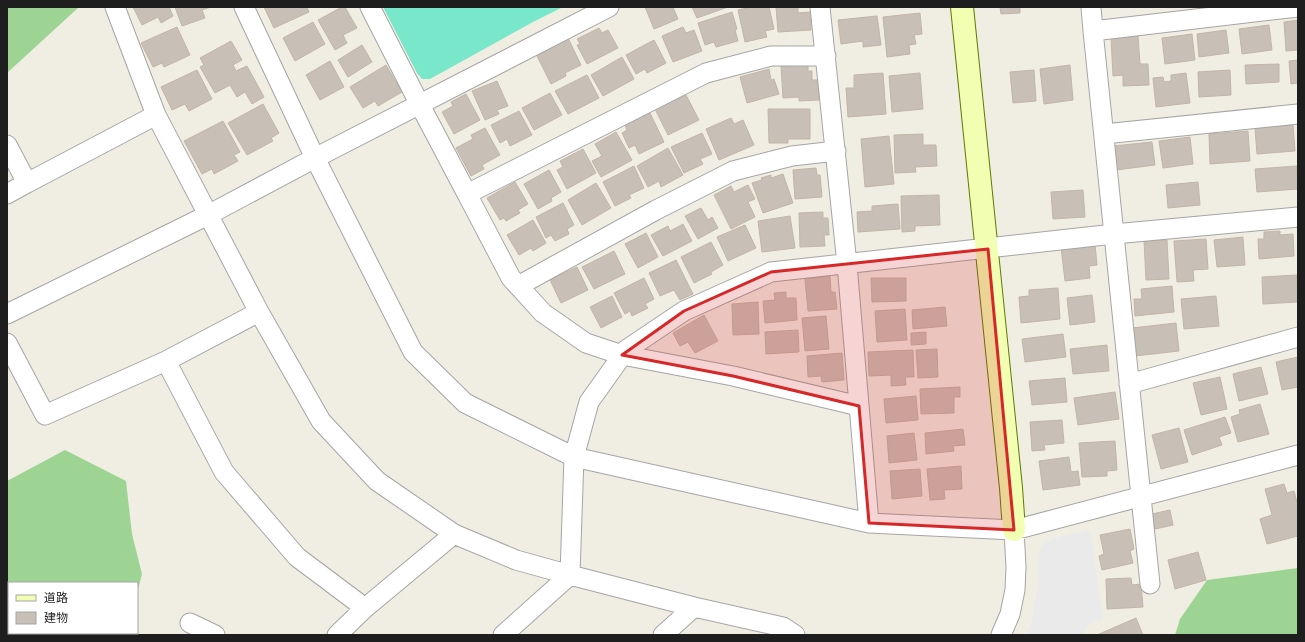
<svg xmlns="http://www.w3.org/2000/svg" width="1305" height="642" viewBox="0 0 1305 642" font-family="Rubik,'Noto Sans JP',sans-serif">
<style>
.forest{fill:#9ed493}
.pitch{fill:#79e7ca}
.parking{fill:#eaeaea}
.building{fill:#c8c0b6;stroke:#c3b5a4}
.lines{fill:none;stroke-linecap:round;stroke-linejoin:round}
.street-casing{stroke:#a5a5a5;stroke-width:21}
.secondary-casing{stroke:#5e7a00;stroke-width:24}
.street{stroke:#fff;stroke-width:19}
.secondary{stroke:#f2ffb2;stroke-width:22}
.marked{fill:#d62828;fill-opacity:0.2;stroke:#d62828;stroke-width:3;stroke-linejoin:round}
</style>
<rect width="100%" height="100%" fill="#f0ede3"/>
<path class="forest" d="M7,7H79L7,73Z
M65,450L126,481L132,534L142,574L137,593V583H9V633H126V635H7V481Z
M1298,568V635H1175L1180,619L1207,580Z"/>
<path class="pitch" d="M383,7H563L533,22L430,79H422L417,73Z"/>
<path class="parking" d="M1090,530L1103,619L1085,626L1084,635H1026L1031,624L1038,587L1037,558L1044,542L1062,536Z"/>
<path class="building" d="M133,7H169L173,16L161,23L158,17L142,25Z
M175,7H211L202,10L205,18L182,26Z
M264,7H307L309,12L274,28Z
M342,7H345L357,28L343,35L347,43L335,50L318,20Z
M645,7H673L678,19L654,29Z
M692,7H728L697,18Z
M751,7H769L774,29L765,31L767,37L745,42L738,10Z
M776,7H798V13L810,12L811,30L778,32Z
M1000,7H1020V13L1001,14Z
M732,12L737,29L735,30L738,41L716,47L714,42L705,45L698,23Z
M920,13L922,34L914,35L916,44L909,45L910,54L887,57L883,17Z
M877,16L881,45L863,47V41L841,44L838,20Z
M1298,20V50L1286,51L1284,22Z
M313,22L325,44L295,61L283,38Z
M1269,25L1272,50L1242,54L1239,29Z
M177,27L190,55L164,67L162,63L153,67L141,43Z
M683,27L686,33L694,30L702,51L673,62L662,36Z
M599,28L602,33L608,30L618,48L587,64L577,45L580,44L577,39Z
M1226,30L1229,53L1199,57L1197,34Z
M1192,34L1195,60L1165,64L1162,38Z
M1138,36L1140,64H1148L1149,85L1123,86V75L1113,76L1111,37Z
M568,38L581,65L565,73L566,76L551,84L536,54Z
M654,40L666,63L647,73L645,69L636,74L626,55Z
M231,41L242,60L233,65L236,71L247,66L264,97L252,104L245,92L237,97L230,85L215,93L200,67L204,65L200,58Z
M362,45L372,62L348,77L338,60Z
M622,57L634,79L603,96L591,75Z
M1298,60V83L1291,84L1289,61Z
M330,61L344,87L320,100L306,75Z
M808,64V71H812V80H818L819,100L799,101V97L783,98L781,66Z
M1279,64V82L1246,84L1245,65Z
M386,65L402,92L378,106L375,101L363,108L350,87Z
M1070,65L1073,100L1044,104L1040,69Z
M769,69L771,80L774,79L779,94L747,103L740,77Z
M197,70L212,99L189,111L185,104L172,110L161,87Z
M1034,70L1036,101L1013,103L1010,72Z
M1230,70L1231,95L1199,97L1198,72Z
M883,73L886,114L848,117L846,88H854V75Z
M920,73L923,109L892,112L889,76Z
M1186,73L1190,103L1156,107L1153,78L1163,77L1164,82L1171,81V75Z
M587,75L599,98L568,114L555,91Z
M497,81L508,106L497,110L499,114L485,120L472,91Z
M550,93L562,115L534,130L522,108Z
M466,94L480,120L454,134L442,112L453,106L451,102Z
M686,95L699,120L668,135L655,109Z
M263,104L279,133L271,138L273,141L247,155L228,123Z
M768,109H810V139H788V143H769Z
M519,111L532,135L510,146L507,139L500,143L491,125Z
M650,113L664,142L639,154L635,145L629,148L622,133L627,130L625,125Z
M731,118L734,124L743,120L754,145L719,160L706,129Z
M223,121L240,152L234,155L238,161L214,174L212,169L202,174L184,141Z
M1293,125L1295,151L1257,154L1255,128Z
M485,128L500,155L482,165L484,169L471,176L456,148L473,139L471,135Z
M1248,131L1250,161L1210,164L1209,134Z
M616,132L632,160L601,177L592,161L602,156L595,144Z
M702,133L712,154L700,159L703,164L684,173L671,147Z
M923,134V145H936L937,166L915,167L916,172L895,173L894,135Z
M889,136L894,184L865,187L861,139Z
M1190,137L1193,164L1163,168L1159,141Z
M1152,142L1155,165L1116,170L1113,146Z
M668,148L683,175L661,187L659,181L648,187L637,166Z
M583,149L596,173L567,189L557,170L563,167L560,161Z
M634,166L644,188L629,195L631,198L615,206L603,182Z
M1297,166L1298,189L1257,192L1255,169Z
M816,168L817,175H820L822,197L795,199L793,170Z
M549,170L561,192L551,198L552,201L538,209L524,184Z
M783,174L793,203L763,213L752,183L762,180L761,178L771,175V178Z
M515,182L528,204L518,210L520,213L506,221L504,218L500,220L487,198Z
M1198,182L1200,205L1168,208L1166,185Z
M596,183L611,208L582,225L568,200Z
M748,185L755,199L748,202L755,217L731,229L714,195L731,186L734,192Z
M1083,190L1085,217L1053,219L1051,192Z
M939,195L940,225L915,226V231L902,232L901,196Z
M563,203L574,225L567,229L569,234L555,241L551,235L546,238L536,217Z
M898,204L900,229L858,232L857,212L872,211V206Z
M701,208L708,220L712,217L718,228L698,239L685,216Z
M823,212V218H828L829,235H824L825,246L800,247L799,213Z
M790,216L795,248L762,252L758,221Z
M533,220L546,243L533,251L531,248L519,255L507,235Z
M683,224L692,241L663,256L651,235L668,226L670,231Z
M745,225L756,248L728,261L717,237Z
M1280,231V235L1293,234L1294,256L1259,259L1258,239H1264V232Z
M646,233L658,257L638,268L625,244Z
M1243,237L1245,265L1217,267L1214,240Z
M1206,239L1208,269L1193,270L1194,281L1177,282L1174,241Z
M1167,240L1169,279L1146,280L1144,241Z
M711,242L723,265L711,272L712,274L694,283L681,257Z
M1095,244L1097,265L1089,266L1090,278L1065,281L1061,247Z
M614,251L625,274L594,289L582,267Z
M676,260L693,294L680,300L674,290L660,296L649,273Z
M577,267L588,290L561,303L550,280Z
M1297,275L1298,302L1263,304L1262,277Z
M830,276L831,292H835L837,309L808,311L805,279Z
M644,278L654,299L645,304L648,308L632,316L630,311L625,314L614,293Z
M871,278H906V301L872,302Z
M1172,286L1174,312L1135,316L1134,299H1142L1141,289Z
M1058,288L1060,319L1021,323L1019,297L1029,296V290Z
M786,292V298H796L797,320L765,323L763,301L775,300L774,293Z
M1092,295L1095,322L1070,325L1067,298Z
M612,296L622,317L601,328L590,307Z
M1216,296L1219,326L1184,329L1181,299Z
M758,302L759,334L733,335L732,304Z
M945,307L947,326L913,329L912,310Z
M905,309L907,340L877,342L875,311Z
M704,315L718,341L695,353L688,342L680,346L673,333Z
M826,316L829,349L805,351L802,318Z
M1176,323L1179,351L1135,356L1132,328Z
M798,330L799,352L766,354L765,332Z
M926,332V344L911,345V333Z
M1063,334L1066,357L1025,362L1022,339Z
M1107,345L1109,371L1073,374L1070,349Z
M937,349L938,377L918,378L916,350Z
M913,350L914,377H905L906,385L891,386V375L869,376L868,352Z
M842,353L844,380L822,382L821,376L808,377L807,356Z
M1298,357V387L1282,390L1276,362Z
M1261,367L1268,394L1239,401L1233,374Z
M1220,377L1227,409L1201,415L1193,383Z
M1065,378L1067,402L1032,405L1029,381Z
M960,387V397H954V413L921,414L920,389Z
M1115,392L1119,419L1078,425L1074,398Z
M916,396L918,420L886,423L884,399Z
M1260,404L1269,434L1238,442L1231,417L1240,414L1239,410Z
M1225,417L1231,433L1219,437L1222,445L1192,455L1184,430Z
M1062,420L1064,443L1044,445L1045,450L1032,451L1030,422Z
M1179,428L1188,462L1161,469L1152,435Z
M963,429L965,445L953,446L954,451L926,454L925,433Z
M914,433L917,460L889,463L887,436Z
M1115,441L1117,470L1107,471V476L1082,477L1079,443Z
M1069,457L1071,472L1078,471L1080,485L1043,490L1039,461Z
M961,466L962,489L944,490L945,499L930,500L927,469Z
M920,469L922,496L892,499L890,471Z
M1284,484L1287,493L1294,491L1298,506V536L1267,544L1260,519L1272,515L1265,489Z
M1170,510L1173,525L1155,529L1152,514Z
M1130,529L1134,549L1130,551L1133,563L1102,570L1099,556L1104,554L1100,535Z
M1198,552L1206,580L1175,589L1168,560Z
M1131,578L1132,585L1141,584L1143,607L1107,609L1106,579Z
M1136,618L1143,635H1097Z"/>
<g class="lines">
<defs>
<path id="street" d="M244,7L315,158L413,352L465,403L574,457L869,523L1014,530L1298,455
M370,7L420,105L467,194L706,73L771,56H826
M820,7L847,264L869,523
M1091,7L1093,31L1298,7
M1093,31L1150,584
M156,115L259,312
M1104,134L1298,114
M7,145L27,183L156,115L115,7
M7,194L27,183
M467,194L511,278L543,313L586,343L622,355L733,376L859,406
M518,286L656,210L733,171L792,156L836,151
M7,314L208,215L315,158L609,7
M7,343L45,415L166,361L224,472L297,557L365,608L337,635
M166,361L259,312L321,421L377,481L454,534
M1129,384L1298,337
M365,608L454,534L516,560L570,575L574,457L589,402L626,350L684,311L771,272L1114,234L1298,217
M190,623L215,635
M503,635L570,575L694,607
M663,635L694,607L783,627L795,635
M1001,635L1010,614L1015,590L1016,567L1014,530"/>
<path id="secondary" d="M962,7L1011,488L1014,530"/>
</defs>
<use href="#street" class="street-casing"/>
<use href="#secondary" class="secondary-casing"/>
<use href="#street" class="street"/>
<use href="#secondary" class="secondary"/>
</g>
<path class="marked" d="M988,249L1014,530L869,523L859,406L733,376L622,355L684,311L771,272Z"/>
<rect width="1305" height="642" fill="none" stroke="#1e1e1e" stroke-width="16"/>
<rect x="8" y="582" width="130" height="52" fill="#ffffff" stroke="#a5a5a5"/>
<rect x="16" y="595" width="20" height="6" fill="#f2ffb2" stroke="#a5a5a5"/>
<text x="44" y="602" font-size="12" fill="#1e1e1e">道路</text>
<rect x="16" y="612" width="20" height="12" fill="#c8c0b6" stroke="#a5a5a5"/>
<text x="44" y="622" font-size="12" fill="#1e1e1e">建物</text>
</svg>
